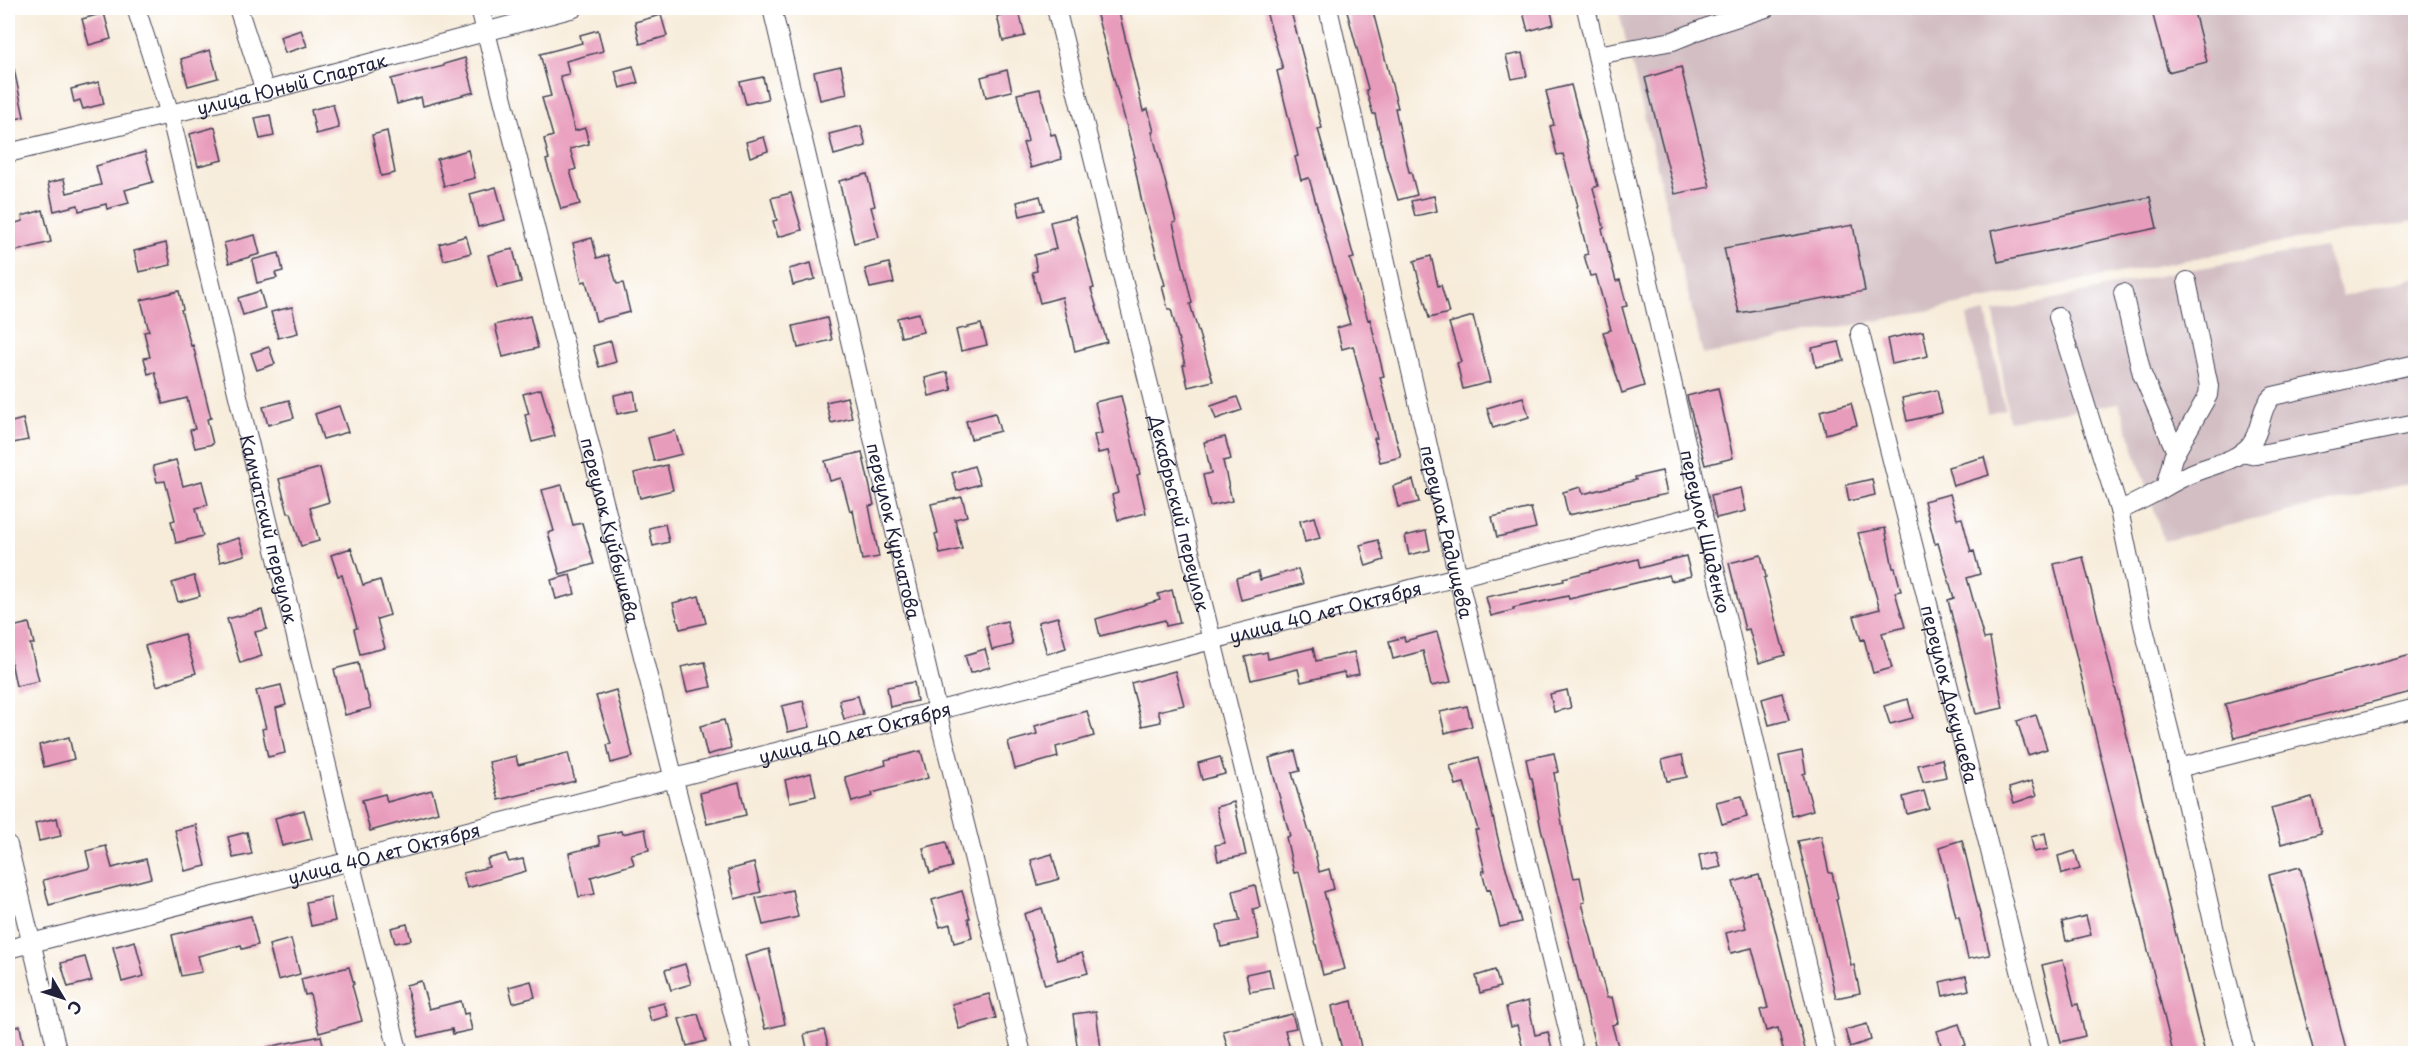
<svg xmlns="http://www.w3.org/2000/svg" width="2423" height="1061" viewBox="0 0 2423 1061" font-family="'Playpen Sans',sans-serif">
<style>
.industrial{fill:#d2bec3}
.building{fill:#e89cbc}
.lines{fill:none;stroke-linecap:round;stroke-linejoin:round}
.minor-casing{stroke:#424053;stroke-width:20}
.minor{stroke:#fff;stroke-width:18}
.labels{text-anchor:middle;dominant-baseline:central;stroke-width:4.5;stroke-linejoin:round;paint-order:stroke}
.street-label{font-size:18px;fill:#22223b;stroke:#fff}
</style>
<rect width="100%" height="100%" fill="#fff"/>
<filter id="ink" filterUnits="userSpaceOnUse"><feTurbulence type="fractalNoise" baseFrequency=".0167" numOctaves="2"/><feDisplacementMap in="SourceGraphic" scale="12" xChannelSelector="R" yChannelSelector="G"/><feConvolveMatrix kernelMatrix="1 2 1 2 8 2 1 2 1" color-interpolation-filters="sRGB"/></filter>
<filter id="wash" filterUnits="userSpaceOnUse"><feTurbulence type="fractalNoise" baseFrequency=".008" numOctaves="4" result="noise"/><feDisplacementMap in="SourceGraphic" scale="24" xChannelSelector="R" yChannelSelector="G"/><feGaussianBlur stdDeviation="1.35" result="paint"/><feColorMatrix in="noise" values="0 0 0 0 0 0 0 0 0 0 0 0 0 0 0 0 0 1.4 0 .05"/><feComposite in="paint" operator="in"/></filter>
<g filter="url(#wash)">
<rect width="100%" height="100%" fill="#f7ecda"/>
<path class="industrial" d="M1618,8H2415V221L2252,247L1703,355Z
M2325,247L2343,296L2415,278V482L2164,541L2119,403L2009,421L1994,312L2176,272Z
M1986,312L2005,409L1987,413L1967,316Z"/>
<g id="blocks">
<path class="building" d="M1095,8H1118L1143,111L1148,109L1154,132H1152L1176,222L1173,223L1192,303L1190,304L1213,381L1188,387L1183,365H1185L1171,309H1168L1162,286L1165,285L1142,203L1133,158L1135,157Z
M1265,8H1290L1322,128L1318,129L1354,258L1350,259L1368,320L1370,319L1384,376L1380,377L1401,457L1380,462L1374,438H1377L1353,346L1342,349L1337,328L1350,324L1309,178L1301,180L1295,157L1298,156L1277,71L1283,69Z
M1346,8H1372L1398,108H1395L1409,172H1411L1417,195L1398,200L1385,158L1375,114H1373L1366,90L1368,89Z
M1540,8H1550L1554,24L1528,31L1523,12Z
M2151,8H2193L2207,62L2168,72Z
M1019,11L1025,36L1003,41L997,16Z
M104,13L111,39L89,45L82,19Z
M661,15L667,36L640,44L635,22Z
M301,30L307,46L285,53L280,37Z
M598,30L603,51L566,61L569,74L560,76L575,131L585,128L589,144L570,149L576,169L570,171L580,204L561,209L546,160L549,159L544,139L553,136L542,98L551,96L540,54L582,43L580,35Z
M210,50L218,78L188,86L181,59Z
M1522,53L1527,76L1512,79L1506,56Z
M465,58L474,92L423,106L421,97L397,104L391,79L444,66V64Z
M633,66L638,83L620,88L615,71Z
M841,66L847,94L820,100L814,72Z
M1681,67L1710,187L1675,194L1645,78Z
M14,69L24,117L8,121V70Z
M1007,70L1012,91L986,97L981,77Z
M763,77L768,99L746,104L740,82Z
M99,82L104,104L83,109L80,100L74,102L71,89Z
M1571,85L1598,186L1593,188L1604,228L1602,229L1616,281L1620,280L1627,306L1622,307L1644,386L1622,393L1603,332L1611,330L1596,275L1590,276L1584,255L1588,254L1576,207L1578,206L1563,154L1557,155L1550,126L1554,125L1546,91Z
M1040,89L1051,135L1055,134L1062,159L1031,168L1023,143L1028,141L1017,94Z
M333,104L339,128L316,134L311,110Z
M270,115L274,136L260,139L255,118Z
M861,126L866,146L834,155L829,134Z
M215,127L223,160L198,166L190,134Z
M387,131L395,173L381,176L372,135Z
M764,137L768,151L750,157L746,142Z
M468,150L475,178L444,186L437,159Z
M145,152L153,182L125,190L129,203L107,209L106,204L79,211L78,205L54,211L48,183L64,179L67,193L101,185L96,166Z
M867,174L875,206L871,207L879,237L854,243L839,181Z
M496,187L505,220L478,227L470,194Z
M791,193L802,230L778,237L773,221L777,220L771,198Z
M1040,196L1044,210L1020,216L1017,202Z
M1434,196L1437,211L1415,216L1411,201Z
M2150,197L2157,228L1998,262L1991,231Z
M43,210L51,242L8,253V225L23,221L22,216Z
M1075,216L1094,288L1091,289L1107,342L1075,351L1062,297L1040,303L1032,272L1037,271L1034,255L1056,249L1050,222Z
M1853,225L1865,291L1739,313L1724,248Z
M255,235L260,254L229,263L224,243Z
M466,236L471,253L444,260L439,244Z
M592,238L597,258L608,255L617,284L623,283L630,312L596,321L586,281L582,282L573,243Z
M166,243L171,265L139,272L134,251Z
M513,249L521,282L497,288L488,255Z
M279,253L283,271L275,273L277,278L257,283L252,260Z
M1431,256L1438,286L1441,285L1449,313L1429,318L1414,261Z
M811,263L815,279L793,285L789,269Z
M889,263L894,283L870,288L865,269Z
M179,291L183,309L181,310L191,346L193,345L211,418L207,419L213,444L195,448L190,430L195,429L187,398L163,404L155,372L148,374L144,358L150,357L144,332L149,331L141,300Z
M260,291L265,308L243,315L238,298Z
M292,307L298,333L278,338L271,312Z
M919,313L923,332L901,337L897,318Z
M530,316L538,348L503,357L495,325Z
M1473,316L1490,382L1463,389L1457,363L1461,362L1449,323Z
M827,318L832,340L798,348L793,326Z
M981,324L987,345L961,351L956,330Z
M1923,331L1928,356L1892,364L1887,339Z
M611,341L616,362L599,367L593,346Z
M1839,342L1844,361L1816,367L1812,348Z
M269,347L275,364L257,370L251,353Z
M947,372L952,390L929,396L925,378Z
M1718,388L1733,458L1705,465L1687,396Z
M541,389L555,436L532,442L525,415L529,414L523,394Z
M1937,390L1942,413L1907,421L1902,398Z
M634,391L637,410L617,414L614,395Z
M1121,396L1140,474L1137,475L1146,513L1118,520L1112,495L1118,493L1108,451L1098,453L1094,435L1102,433L1095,402Z
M847,397L852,418L831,423L826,402Z
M1237,397L1242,410L1216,419L1211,406Z
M1523,397L1529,417L1493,428L1487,408Z
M289,400L294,418L268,425L263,407Z
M1851,403L1857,425L1826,434L1820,411Z
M339,406L348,432L323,439L315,414Z
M995,413L1000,431L971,439L966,421Z
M23,419L28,440L8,444V423Z
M675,431L682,454L654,461L648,438Z
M1225,437L1231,459L1223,461L1232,501L1210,506L1203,475L1211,473L1204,442Z
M862,452L874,505L869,506L879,557L862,560L853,510L850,511L841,478L830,481L825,461Z
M1984,457L1989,475L1953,486L1948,467Z
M176,460L183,486L202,481L208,505L196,508L203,536L176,543L171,521L175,520L165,481L157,482L153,466Z
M667,465L673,490L640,498L634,473Z
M974,466L980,484L957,491L952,473Z
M320,468L329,502L310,508L319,541L301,546L291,513H288L279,479Z
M1662,471L1667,494L1568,515L1563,492L1581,487L1583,494L1636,480L1635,477Z
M1872,479L1875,495L1849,501L1846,485Z
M1413,480L1419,502L1398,507L1393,486Z
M562,485L573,525L582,523L594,564L560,574L548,533L554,531L542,490Z
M1741,488L1746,511L1716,518L1711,495Z
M1950,494L1957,519L1962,518L1971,552L1974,551L1980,574L1967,578L1984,639L1990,638L2003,708L1976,714L1948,600L1954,598L1938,543L1935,544L1924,501Z
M962,497L967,516L955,519L962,549L940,554L935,534L938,533L931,504Z
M1531,508L1536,528L1497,537L1492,517Z
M1314,517L1320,538L1305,542L1300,521Z
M665,524L669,542L653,546L649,528Z
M1885,528L1893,568H1895L1901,591L1895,592L1905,627L1882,633L1892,668L1873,673L1864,639L1861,640L1854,616L1880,609L1858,533Z
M1426,531L1430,550L1409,555L1405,536Z
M239,538L245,555L220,562L215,545Z
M1378,540L1384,560L1366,566L1360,545Z
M351,548L363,585L380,580L390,615L377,619L385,648L360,654L354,629L357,628L342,575L338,576L331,555Z
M1761,555L1766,577L1764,578L1785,655L1759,663L1749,629L1745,630L1729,563Z
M1686,556L1691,576L1671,581L1669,575L1569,599L1568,596L1513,608L1514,610L1491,616L1486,597L1564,581L1563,578L1638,559L1640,568Z
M2083,557L2205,1053H2173L2054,564Z
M1298,569L1303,584L1241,600L1236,578L1258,572L1260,580Z
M570,575L575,594L556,599L551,580Z
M194,576L200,596L178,602L172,583Z
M1172,590L1180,623L1166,626L1165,620L1100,636L1096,619L1160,600L1158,594Z
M699,596L706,623L680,629L673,603Z
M262,610L267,629L255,632L262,656L240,663L227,619Z
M1058,617L1066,648L1047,654L1038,622Z
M1007,621L1013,645L992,650L986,626Z
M29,623L34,644H30L39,681L16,686L8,647V628Z
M1437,632L1451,682L1431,686L1423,651L1393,659L1389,641L1404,637L1405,641Z
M184,634L196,673L157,686L145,646Z
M1313,648L1316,661L1354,652L1359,674L1345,677L1344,672L1301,682L1298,669L1251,680L1245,657L1267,652L1268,659Z
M985,649L990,667L970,673L965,655Z
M2415,654V691L2234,738L2225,704Z
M705,662L711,687L687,692L681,667Z
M358,663L364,691L366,690L371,708L345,715L334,669Z
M1175,671L1184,705L1158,711L1161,722L1142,726L1131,683Z
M914,682L917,701L890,707L887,687Z
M281,685L286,705L276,708L285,753L268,757L262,729L266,728L256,691Z
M616,690L633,757L611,763L607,745L611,744L596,696Z
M1567,690L1571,708L1554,712L1550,694Z
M1782,693L1789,720L1769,725L1762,699Z
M858,696L863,714L844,719L839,700Z
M1908,699L1913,718L1890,724L1884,706Z
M803,701L810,727L788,732L782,706Z
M1467,706L1472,726L1445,733L1440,712Z
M1087,711L1094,736L1056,747L1058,757L1015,769L1008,742L1037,734L1035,726Z
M2036,715L2047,749L2028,755L2017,721Z
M724,720L731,748L707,755L700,726Z
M69,737L74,759L44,767L39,745Z
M921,751L928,778L872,793L873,796L852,802L845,777L886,765L885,760Z
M1295,751L1300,771L1292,773L1309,832H1311L1319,872L1329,869L1334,889L1324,892L1345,969L1323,975L1299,872L1294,873L1286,837L1290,836L1269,758Z
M1802,751L1806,773L1803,774L1813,810L1792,816L1779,756Z
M568,753L575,781L499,800L489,762L516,756L518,765Z
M1554,753L1558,772L1554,773L1565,842L1574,878L1580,877L1585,902L1582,903L1607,998L1612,997L1618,1023L1612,1025L1620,1053H1597L1540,824L1532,778H1530L1526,759Z
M1682,755L1687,777L1667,781L1662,760Z
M1220,757L1225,774L1202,780L1198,763Z
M1479,757L1499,843L1521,922L1500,927L1490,889L1487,890L1482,871H1485L1475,830H1478L1464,783L1456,785L1450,766Z
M1942,759L1946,777L1923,782L1918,765Z
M811,773L816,796L790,802L785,780Z
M2032,781L2037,795L2014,803L2009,788Z
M739,783L746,815L707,824L700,793Z
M432,790L438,812L370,831L362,800L385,794L387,802Z
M1924,791L1929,808L1907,814L1903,797Z
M1742,796L1747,817L1722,824L1716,802Z
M2312,797L2321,833L2281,844L2271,808Z
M1234,802L1246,855L1218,861L1215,845L1225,843L1216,807Z
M304,810L312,839L282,846L275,818Z
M57,818L61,836L39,841L35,823Z
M196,825L206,866L185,871L175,830Z
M645,829L649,850L631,854L634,864L591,877L595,894L579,897L569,853L600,845L598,836L621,831L622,834Z
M247,832L252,854L233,858L228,837Z
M2045,833L2048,849L2034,852L2031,837Z
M1821,836L1829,873H1832L1838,898L1836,899L1851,965H1854L1860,993L1836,998L1798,841Z
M1962,840L1990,955L1968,959L1959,917H1956L1939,847Z
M946,842L952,867L930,873L923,848Z
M106,846L112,868L146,859L151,878L49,905L43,880L90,868L86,851Z
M1717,851L1721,867L1702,871L1699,855Z
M2075,851L2080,869L2062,874L2058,856Z
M506,854L509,862L523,859L526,871L467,888L463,873L489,867L487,859Z
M1052,854L1059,879L1038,885L1031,860Z
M754,863L761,892L735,899L728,870Z
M2300,867L2347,1053H2314L2269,875Z
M1759,875L1773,921L1806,1053H1784L1778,1028L1766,1031L1760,1010L1768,1008L1752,948L1731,953L1726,933L1746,928L1733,882Z
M1255,885L1260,907L1253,909L1259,939L1221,947L1217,925L1240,921L1233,891Z
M792,890L798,917L763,925L756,898Z
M962,891L970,918H968L972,938L954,943L950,924L940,927L932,900Z
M330,897L335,921L311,926L306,902Z
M1042,908L1057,960L1082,953L1088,973L1045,985L1024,914Z
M251,916L258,945L242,949L241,945L198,956L202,972L181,976L172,935Z
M2086,916L2091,935L2066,941L2062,922Z
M407,924L411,940L395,943L391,928Z
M291,939L300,974L278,980L269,945Z
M135,941L144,976L122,982L113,947Z
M769,949L785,1024L765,1029L745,956Z
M85,957L92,981L68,987L61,963Z
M2063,960L2074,1005L2078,1004L2085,1036L2061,1042L2042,965Z
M685,964L691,984L671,990L665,970Z
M349,967L354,984L352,985L362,1021L319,1033L310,994L305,995L301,979Z
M1269,969L1273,988L1250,992L1246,974Z
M1495,970L1500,987L1480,993L1476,976Z
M1966,976L1969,990L1943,996L1940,982Z
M421,981L429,1009L461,1001L464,1014L468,1013L472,1030L453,1034L452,1029L419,1037L406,985Z
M531,981L535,997L513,1003L509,987Z
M989,994L996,1018L959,1029L952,1004Z
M1352,1001L1362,1053H1343L1336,1026L1332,1006Z
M1528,1001L1535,1035L1548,1032L1553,1053H1524L1517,1025L1511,1027L1506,1007Z
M664,1003L668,1016L651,1021L647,1007Z
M1096,1011L1101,1049L1078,1053L1073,1014Z
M698,1014L706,1041L687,1046L679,1019Z
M1292,1014L1296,1028L1285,1030L1291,1053H1229L1223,1031Z
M1867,1024L1871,1040L1850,1047L1845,1030Z
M1959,1024L1966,1045L1943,1052L1937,1031Z
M20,1026L24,1048L8,1050V1029Z
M824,1030L830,1053H808L804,1034Z
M321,1036L325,1053H268L267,1047Z"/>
</g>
</g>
<g filter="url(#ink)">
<use href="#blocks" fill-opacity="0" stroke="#424053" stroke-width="1.5"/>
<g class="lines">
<defs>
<g id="minor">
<path id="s1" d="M136,8L170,114L350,861L399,1054"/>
<path d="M238,8L265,91"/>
<path id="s2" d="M480,8L743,1054"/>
<path id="s3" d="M772,8L937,711L1022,1054"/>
<path id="s4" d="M1056,8L1314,1054"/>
<path id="s5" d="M1328,8L1458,577L1574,1054"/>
<path id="s6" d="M1586,8L1827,1054"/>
<path d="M1597,55L1673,41L1710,26L1766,8"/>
<path id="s7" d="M8,153L265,91L574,8"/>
<path d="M2123,293L2142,374L2176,452"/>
<path d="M2058,317L2119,510L2143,625L2174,749L2217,940L2246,1054"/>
<path id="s8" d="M1860,333L2041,1054"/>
<path d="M2242,452L2256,455L2416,423"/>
<path d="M2165,487L2173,457L2208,395L2209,386L2187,281"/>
<path d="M2119,510C2144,501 2165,486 2188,475C2208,465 2235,463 2250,445C2262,431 2259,408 2273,396L2416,364"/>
<path d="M2178,768L2416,708"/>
<path d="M8,845L58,1054"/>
<path id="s9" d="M8,949L1703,514"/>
</g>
</defs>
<use href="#minor" class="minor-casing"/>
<use href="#minor" class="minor"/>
</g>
</g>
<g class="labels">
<g class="street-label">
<text stroke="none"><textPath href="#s7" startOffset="292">улица Юный Спартак</textPath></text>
<text stroke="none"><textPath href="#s4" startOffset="520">Декабрьский переулок</textPath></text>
<text stroke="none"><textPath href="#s1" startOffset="538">Камчатский переулок</textPath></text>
<text stroke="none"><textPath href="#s6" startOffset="537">переулок Щаденко</textPath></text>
<text stroke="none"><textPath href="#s2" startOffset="538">переулок Куйбышева</textPath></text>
<text stroke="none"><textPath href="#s3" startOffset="537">переулок Курчатова</textPath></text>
<text stroke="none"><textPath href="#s5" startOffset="537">переулок Радищева</textPath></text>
<text stroke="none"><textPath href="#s9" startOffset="1360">улица 40 лет Октября</textPath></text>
<text stroke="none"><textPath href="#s8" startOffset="372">переулок Докучаева</textPath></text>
<text stroke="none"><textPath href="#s9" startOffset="874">улица 40 лет Октября</textPath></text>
<text stroke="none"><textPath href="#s9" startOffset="388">улица 40 лет Октября</textPath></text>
</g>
</g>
<rect width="2423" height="1061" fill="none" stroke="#fff" stroke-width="30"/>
<g transform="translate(63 998) rotate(129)" stroke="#ffffff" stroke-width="4.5" paint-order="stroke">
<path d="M0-4.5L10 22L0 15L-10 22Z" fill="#22223b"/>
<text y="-9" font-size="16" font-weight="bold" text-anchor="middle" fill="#22223b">С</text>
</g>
</svg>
